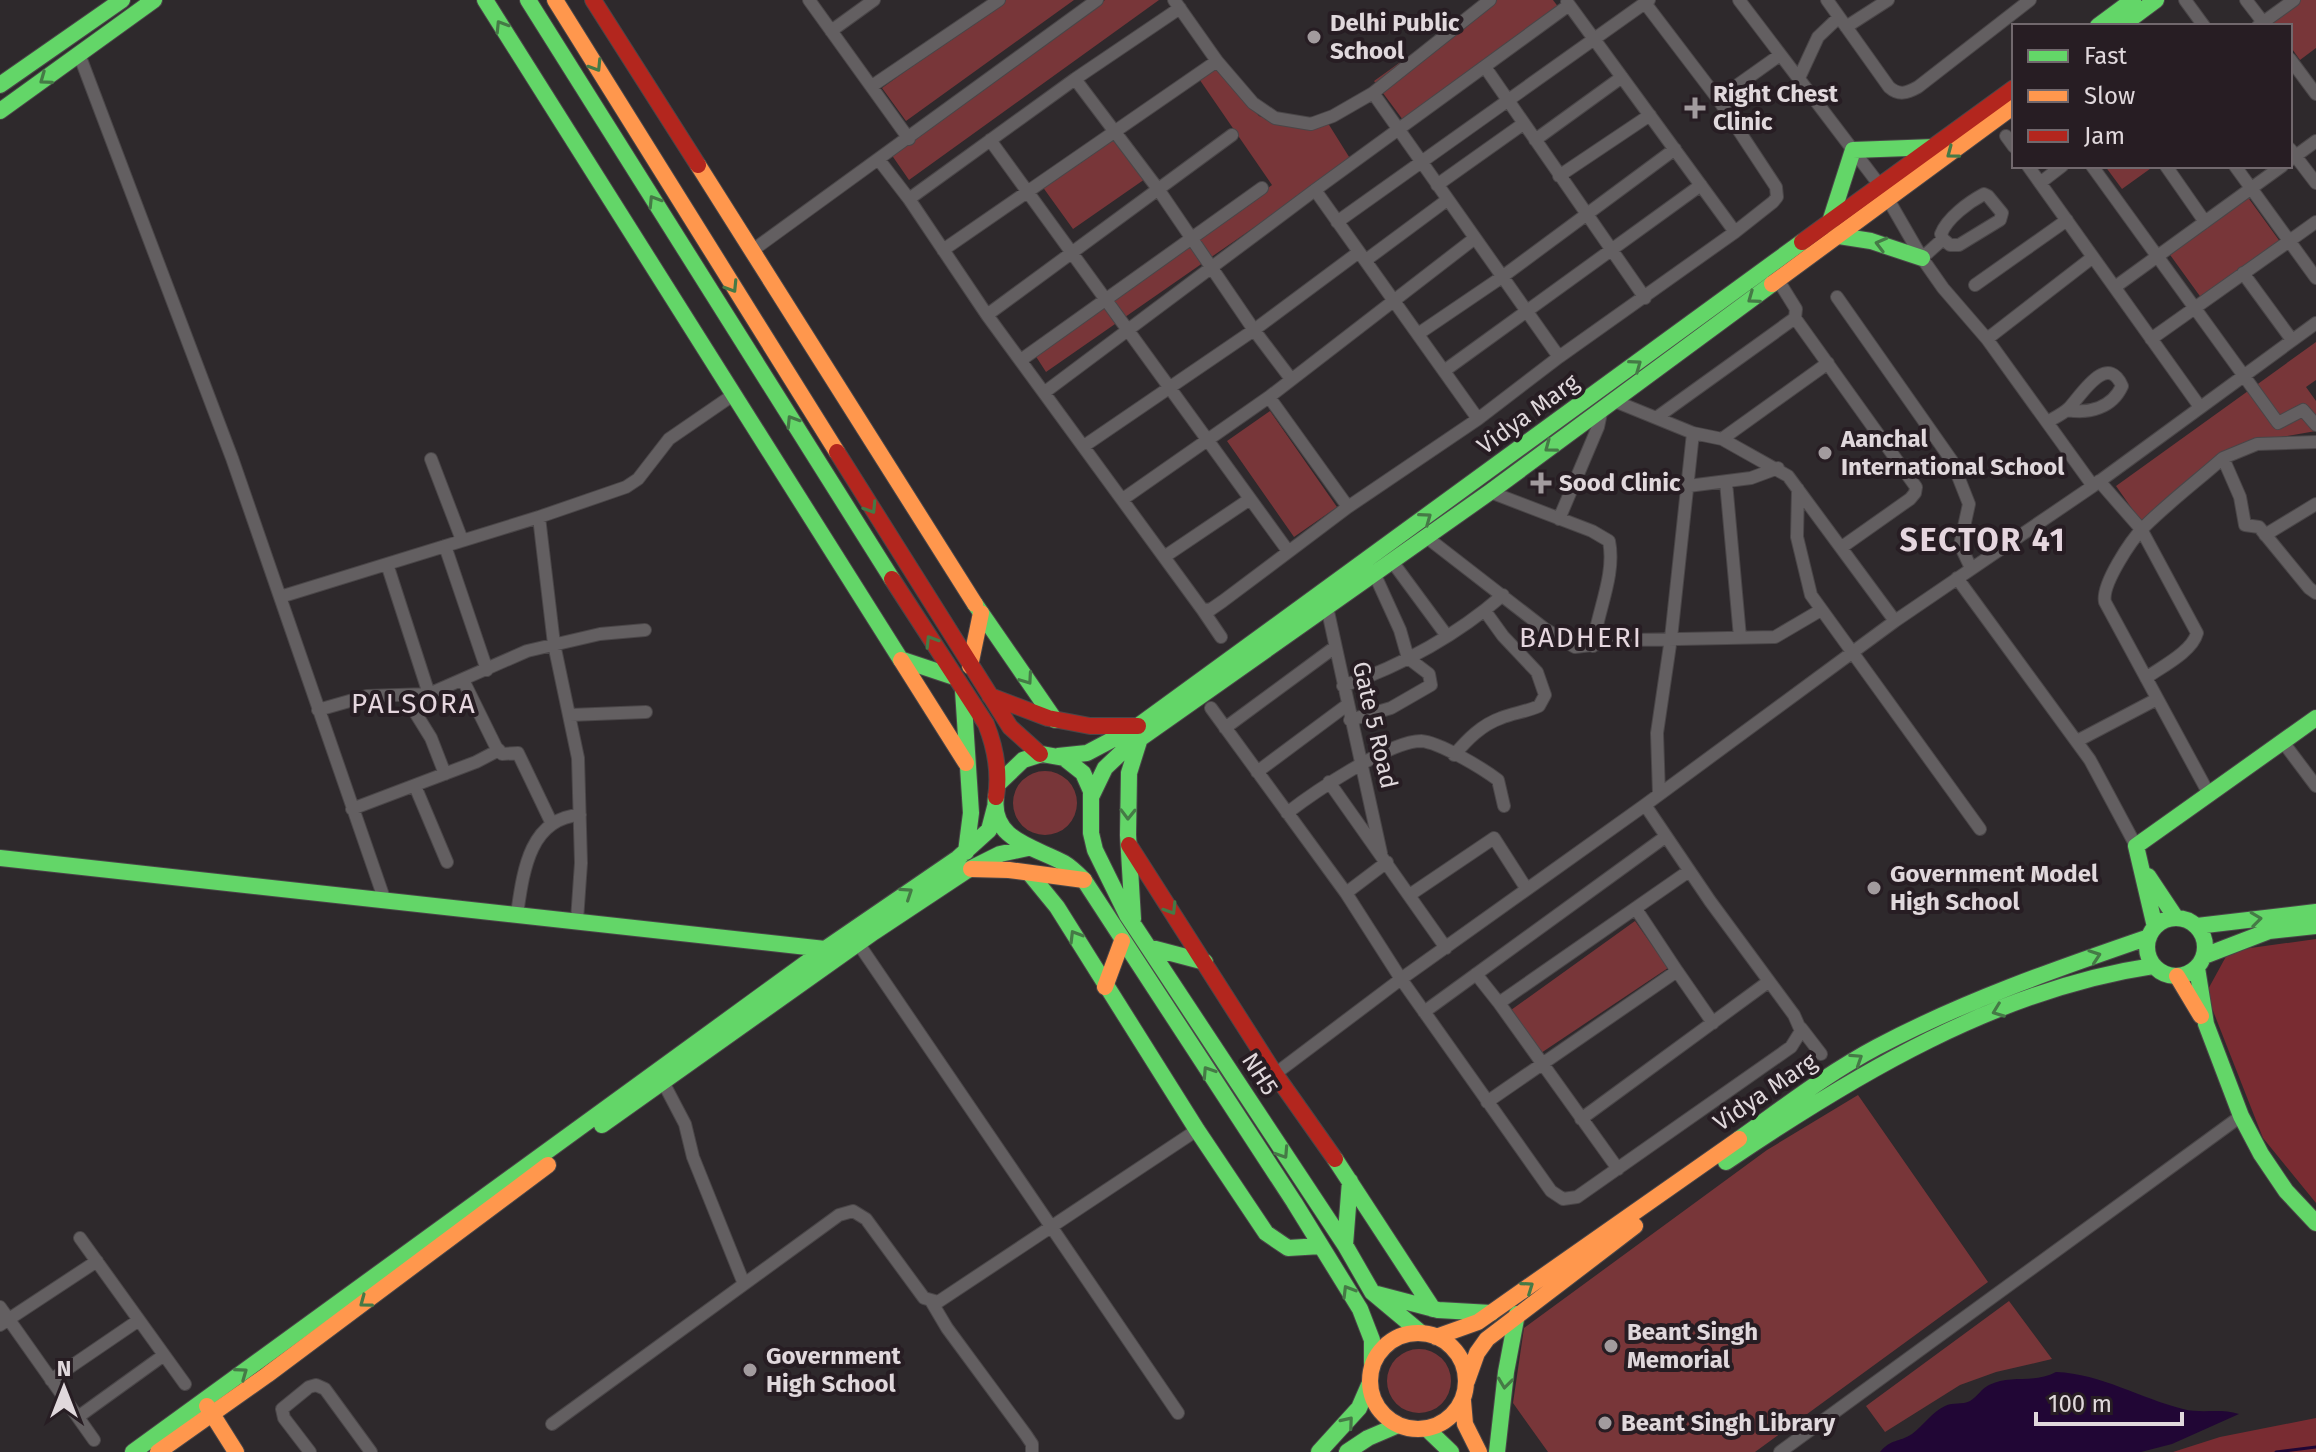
<svg xmlns="http://www.w3.org/2000/svg" width="2316" height="1452" viewBox="0 0 2316 1452" font-family="'Fira Sans',sans-serif">
<style>
.green{fill:#783639}
.forest{fill:#792c32}
.water{fill:#210635}
.lines{fill:none;stroke-linecap:round;stroke-linejoin:round}
.stream{stroke:#210635;stroke-width:3}
.street-casing{stroke:#4a4648;stroke-width:14}
.fast-casing{stroke:#4a4648;stroke-width:18}
.slow-casing{stroke:#4a4648;stroke-width:18}
.jam-casing{stroke:#4a4648;stroke-width:18}
.street{stroke:#635f61;stroke-width:12}
.fast{stroke:#63d668;stroke-width:16}
.slow{stroke:#ff974d;stroke-width:16}
.jam{stroke:#b3261e;stroke-width:16}
.oneway{stroke:#457a46}
.poi-dot{fill:#a29b9e;stroke:#271d23;stroke-width:3}
.labels{text-anchor:middle;dominant-baseline:central;stroke-width:8;stroke-linejoin:round;paint-order:stroke}
.poi-label{font-size:24px;font-weight:bold;fill:#e0d8dc;stroke:#271d23;text-anchor:start}
.street-label{font-size:24px;fill:#e0d8dc;stroke:#271d23}
.quarter-label{font-size:28px;letter-spacing:2px;fill:#e5d6de;stroke:#271d23}
.district-label{font-size:32px;font-weight:bold;letter-spacing:2px;fill:#e5d6de;stroke:#271d23}
</style>
<rect width="100%" height="100%" fill="#2e292c"/>
<path class="green" d="M1004,0H1074L906,121L882,88Z
M1105,0H1159L909,180L891,154Z
M1487,0H1553L1559,8L1403,120L1374,81Z
M2300,0H2316V48L2300,60L2290,46V26H2274L2271,22Z
M1214,61L1259,116L1281,124L1326,120L1351,160L1046,372L1035,355L1272,185L1195,73Z
M1114,135L1145,179L1073,229L1042,186Z
M2105,166H2154L2122,189Z
M2247,196L2281,243L2202,299L2168,252Z
M2316,342V380L2306,387L2316,401V431L2246,443L2147,530L2116,486Z
M1270,411L1337,507L1294,537L1227,441Z
M1013 803a32 32 0 1 1 64 0a32 32 0 1 1-64 0Z
M1635,921L1668,968L1541,1053L1511,1010Z
M1858,1095L1988,1282L1755,1452H1548L1513,1403L1524,1328L1767,1150Z
M2009,1301L2052,1359L1996,1372L1960,1385L1885,1432L1866,1406Z
M1387 1381a32 32 0 1 1 64 0a32 32 0 1 1-64 0Z"/>
<path class="forest" d="M2316,939V1203L2263,1138L2206,993L2229,951Z
M2316,1418V1452H2173L2220,1437Z"/>
<path class="water" d="M2056,1372C2102,1374 2139,1398 2183,1409C2202,1414 2220,1408 2239,1414L2172,1444L2141,1452H1880C1892,1438 1898,1443 1912,1434C1924,1425 1931,1413 1945,1406C1953,1402 1962,1405 1970,1401C1977,1397 1982,1388 1989,1385C2011,1374 2034,1384 2056,1372Z"/>
<g class="lines">
<path class="stream" d="M2276,1452L2316,1447"/>
<defs>
<path id="street" d="M809,0L909,139
M1174,0L1217,61L1253,103L1275,118L1311,124L1333,116L1373,93L1490,0
M1739,0L1881,187L1922,258L1943,288L1987,339L2093,486
M1827,0L1889,87C1899,96 1907,93 1918,87L2030,0
M2185,0L2204,26
M2246,0L2266,26
M1567,2L1735,232L1773,202L1777,197L1776,187L1718,99L1645,3
M2258,26L2294,0
M1846,27L1888,0
M831,31L874,0
M79,54L232,458L385,901
M2290,59L2316,94
M1485,67L1645,298
M1799,78L1818,37L1839,17
M1075,79L1158,189L1254,330L1291,379
M872,86L999,0
M1373,93L1559,357
M1718,99L1780,55
M2006,136L2014,147
M990,140L1288,551
M1535,140L1622,77
M2290,149L2316,183
M879,160L909,199L987,315L1202,609L1210,610L1223,601L1348,507L1478,419L1559,357L1735,232
M2290,160L2316,141
M2028,166L2200,407
M2092,166L2278,423L2303,410L2316,425
M2166,166L2205,222
M2235,166L2316,278
M1559,176L1650,115
M2040,183L2062,166
M1437,185L1523,124
M1315,190L1478,419
M909,199L1075,79L1180,8
M1337,222L1649,0
M753,250L1097,0
M943,250L1217,61
M1922,258L1943,239L1941,234C1947,218 1969,202 1984,194L1988,196L2002,213L2000,220L1959,245H1950L1943,239
M1366,260L1447,200
M2243,273L2292,340
M1778,280L1796,309L1795,318L1916,487L1915,493L1910,499L1842,547
M1975,285L2067,220
M2115,287L2282,166
M1837,297L1952,461L1969,504L1960,545L1971,568
M987,315L1232,135
M1418,334L1502,277L1675,149
M1987,339L2093,257
M2151,339L2316,222
M1021,360L1262,188
M1444,371L1701,185
M1045,392L1315,190L1569,5
M1269,397L1348,507
M1612,400L1693,433L1671,638L1657,733L1659,794
M1656,418L1795,318
M2047,422C2054,418 2063,414 2069,408C2080,397 2107,351 2122,386C2112,408 2089,414 2067,410
M1693,433L1722,439L1788,476L1895,621
M1722,439L1828,363
M1084,446L1254,330L1359,252
M2223,458L2257,444L2316,442
M431,459L462,540
M2099,481L2141,529L2197,633C2192,652 2161,667 2146,678
M1726,482L1740,637
M1688,486L1751,478L1778,468
M1798,489L1797,537L1811,595L1980,829
M1490,492L1592,531L1609,541C1616,575 1597,612 1593,646
M1123,499L1269,397L1475,238
M539,517L554,644L578,758L581,863L577,920
M1559,519L1598,427L1602,408
M2265,535L2316,504
M1425,536L1545,629L1575,647L1632,640L1775,637L1821,610
M445,546L487,670
M1164,557L1250,499
M1391,560L1447,636
M387,564L429,694
M1957,578L2090,760L2136,846
M280,597L539,517L626,487L638,479L669,439L733,395
M1327,607L1381,853
M1202,609L1221,637
M463,680L496,747L502,754L518,753L552,824
M1343,686C1400,666 1457,635 1503,595
M405,696L431,738L445,774
M1211,708L1346,893L1401,979L1551,1191L1563,1199L1577,1197L1791,1047L1801,1031L1794,1015L1710,901L1645,805
M318,710L367,696L429,694L527,651L600,634L645,630
M570,715L646,712
M1350,720L1391,708L1431,685L1429,674L1408,658L1400,630L1374,573
M1225,728L1335,647
M2077,741L2157,699
M2283,742L2316,786
M1454,755C1467,740 1481,725 1501,718C1513,713 1526,712 1539,706L1545,695L1537,672L1503,636L1485,611
M1257,772L1347,705
M1329,782L1446,948
M415,786L447,862
M2209,794L2105,602C2101,585 2131,540 2144,527C2168,503 2197,481 2223,458L2240,497L2245,525L2259,527L2309,588L2316,593
M352,809L476,762L499,750
M1287,813C1313,793 1389,741 1421,741C1439,742 1482,768 1498,780L1504,806
M1346,893L1387,862
M1411,894L1494,838L1526,888
M1636,909L1677,971
M517,914C523,873 529,818 580,815
M858,943L1178,1413
M1476,974L1499,1003
M1424,1012L1665,837
M1801,1028L1821,1054
M1275,1074L1401,979L1645,805L1895,621L2093,486L2316,323
M663,1082L685,1124L693,1157L744,1284
M1487,1102L1677,971L1713,1023
M1581,1119L1768,982
M1618,1169L1499,1003L1689,871
M80,1238L185,1384
M931,1301L947,1328L1026,1435L1032,1444V1452
M0,1307L94,1440
M0,1325L97,1261
M51,1380L139,1320
M78,1417L164,1355
M552,1424L839,1215L853,1211L866,1219L924,1298L938,1302L1197,1130
M310,1452L284,1418L282,1409L309,1387L316,1385L325,1389L371,1452
M1780,1452L2241,1116"/>
<path id="fast" d="M485,0L901,660
M528,0L892,579
M2098,26L2133,0
M2121,26L2156,0
M0,85L122,0
M0,111L154,0
M1829,225L1853,150L1935,147
M1839,236L1871,241L1922,258
M975,604L1055,720
M903,660L954,677
M963,690L971,813L966,852
M1058,756L1087,753L1138,726L1802,242
M998,784L1023,760L1042,754L1064,758L1083,773L1091,791V833L1095,850L1127,915L1345,1245L1372,1292L1421,1333
M1092,795L1105,768L1124,750L1490,492L1772,284
M996,797C990,840 1035,847 1064,863C1071,867 1078,874 1084,880L1294,1202L1360,1309L1372,1340V1363
M0,858L825,949L828,953
M1030,874L1057,907L1197,1130L1266,1233L1288,1248L1321,1246
M2148,876L2176,918
M2147 947a29 29 0 1 1 58 0a29 29 0 1 1-58 0Z
M1133,919L1128,835L1129,773L1140,738
M2197,926L2316,912
M2155,927L2136,846L2316,718
M1148,947L1205,962
M2204,956L2269,931L2316,926
M2197,968L2206,1024L2241,1116L2261,1154L2286,1191L2316,1223
M602,1125L874,932L966,871L1000,854L1028,848
M1739,1139C1783,1108 1828,1073 1877,1047C1964,1001 2056,969 2149,937
M1335,1159L1433,1309
M1726,1162C1854,1075 1998,989 2153,966
M1345,1245L1350,1181
M1377,1294L1438,1310L1491,1313
M1427,1429L1451,1452
M133,1452L828,947L958,858L989,830L995,807
M1319,1452L1359,1408L1369,1385
M1347,1452L1368,1438L1396,1426
M1497,1452L1506,1372L1517,1314"/>
<path id="slow" d="M555,0L837,452
M698,165L975,604
M1772,284L2014,106
M901,660L966,763
M970,666L981,613
M971,869L1009,870L1084,880
M2177,976L2201,1016
M1105,987L1122,941
M1370 1381a48 48 0 1 1 96 0a48 48 0 1 1-96 0Z
M1436,1337L1478,1322L1739,1139
M1467,1381L1477,1353L1487,1339L1635,1226
M1463,1401L1465,1424L1479,1452
M207,1406L236,1452
M158,1452L267,1375L548,1165"/>
<path id="jam" d="M593,0L698,165
M1802,242L2014,88
M837,452L1010,727L1040,754
M892,579L986,724C995,747 1000,772 996,797
M990,696L1048,718L1090,726H1138
M1129,845L1275,1074L1335,1159"/>
</defs>
<use href="#street" class="street-casing"/>
<use href="#fast" class="fast-casing"/>
<use href="#slow" class="slow-casing"/>
<use href="#jam" class="jam-casing"/>
<use href="#street" class="street"/>
<use href="#fast" class="fast"/>
<use href="#slow" class="slow"/>
<use href="#jam" class="jam"/>
</g>
<defs><path id="oneway-chevron" d="M-2-3.5L2.5 0L-2 3.5" fill="none" stroke-width="1.6" stroke-linecap="round" stroke-linejoin="round" transform="scale(2)"/></defs>
<g class="oneway">
<use href="#oneway-chevron" transform="translate(501 26) rotate(-122)"/>
<use href="#oneway-chevron" transform="translate(596 66) rotate(58)"/>
<use href="#oneway-chevron" transform="translate(45 79) rotate(144)"/>
<use href="#oneway-chevron" transform="translate(1952 153) rotate(143)"/>
<use href="#oneway-chevron" transform="translate(654 201) rotate(-122)"/>
<use href="#oneway-chevron" transform="translate(1881 244) rotate(-165)"/>
<use href="#oneway-chevron" transform="translate(732 287) rotate(58)"/>
<use href="#oneway-chevron" transform="translate(1753 298) rotate(144)"/>
<use href="#oneway-chevron" transform="translate(1636 365) rotate(-36)"/>
<use href="#oneway-chevron" transform="translate(792 421) rotate(-122)"/>
<use href="#oneway-chevron" transform="translate(1550 447) rotate(143)"/>
<use href="#oneway-chevron" transform="translate(871 508) rotate(58)"/>
<use href="#oneway-chevron" transform="translate(1426 518) rotate(-36)"/>
<use href="#oneway-chevron" transform="translate(931 641) rotate(-122)"/>
<use href="#oneway-chevron" transform="translate(1027 679) rotate(55)"/>
<use href="#oneway-chevron" transform="translate(1128 814) rotate(91)"/>
<use href="#oneway-chevron" transform="translate(907 893) rotate(-34)"/>
<use href="#oneway-chevron" transform="translate(1171 909) rotate(58)"/>
<use href="#oneway-chevron" transform="translate(2256 919) rotate(-7)"/>
<use href="#oneway-chevron" transform="translate(1075 936) rotate(-121)"/>
<use href="#oneway-chevron" transform="translate(2095 956) rotate(-19)"/>
<use href="#oneway-chevron" transform="translate(1998 1011) rotate(159)"/>
<use href="#oneway-chevron" transform="translate(1857 1059) rotate(-33)"/>
<use href="#oneway-chevron" transform="translate(1208 1072) rotate(-123)"/>
<use href="#oneway-chevron" transform="translate(1283 1153) rotate(57)"/>
<use href="#oneway-chevron" transform="translate(1528 1287) rotate(-35)"/>
<use href="#oneway-chevron" transform="translate(1348 1291) rotate(-121)"/>
<use href="#oneway-chevron" transform="translate(365 1302) rotate(143)"/>
<use href="#oneway-chevron" transform="translate(242 1373) rotate(-36)"/>
<use href="#oneway-chevron" transform="translate(1505 1383) rotate(97)"/>
<use href="#oneway-chevron" transform="translate(1348 1422) rotate(-50)"/>
</g>
<g class="poi-dot">
<circle cx="1314" cy="37" r="8"/>
<path d="M1691 96h8v8h8v8h-8v8h-8v-8h-8v-8h8z"/>
<circle cx="1825" cy="453" r="8"/>
<path d="M1537 471h8v8h8v8h-8v8h-8v-8h-8v-8h8z"/>
<circle cx="1874" cy="888" r="8"/>
<circle cx="1611" cy="1346" r="8"/>
<circle cx="750" cy="1370" r="8"/>
<circle cx="1605" cy="1423" r="8"/>
</g>
<g class="labels">
<g class="poi-label">
<text x="1330" y="23">Delhi Public<tspan x="1330" dy="28">School</tspan></text>
<text x="1713" y="94">Right Chest<tspan x="1713" dy="28">Clinic</tspan></text>
<text x="1841" y="439">Aanchal<tspan x="1841" dy="28">International School</tspan></text>
<text x="1559" y="483">Sood Clinic</text>
<text x="1890" y="874">Government Model<tspan x="1890" dy="28">High School</tspan></text>
<text x="1627" y="1332">Beant Singh<tspan x="1627" dy="28">Memorial</tspan></text>
<text x="766" y="1356">Government<tspan x="766" dy="28">High School</tspan></text>
<text x="1621" y="1423">Beant Singh Library</text>
</g>
<g class="street-label">
<text transform="translate(1528 414) rotate(-36)">Vidya Marg</text>
<text transform="translate(1375 725) rotate(77)">Gate 5 Road</text>
<text transform="translate(1260 1074) rotate(57)">NH5</text>
<text transform="translate(1765 1092) rotate(-34)">Vidya Marg</text>
</g>
<g class="quarter-label">
<text x="1581" y="637">BADHERI</text>
<text x="414" y="703">PALSORA</text>
</g>
<g class="district-label">
<text x="1983" y="540">SECTOR 41</text>
</g>
</g>
<rect x="2012" y="24" width="280" height="144" fill="#271d23" stroke="#71686d" stroke-width="2"/>
<rect x="2028" y="50" width="40" height="12" fill="#63d668" stroke="#71686d" stroke-width="2"/>
<text x="2084" y="64" font-size="24" fill="#e0d8dc">Fast</text>
<rect x="2028" y="90" width="40" height="12" fill="#ff974d" stroke="#71686d" stroke-width="2"/>
<text x="2084" y="104" font-size="24" fill="#e0d8dc">Slow</text>
<rect x="2028" y="130" width="40" height="12" fill="#b3261e" stroke="#71686d" stroke-width="2"/>
<text x="2084" y="144" font-size="24" fill="#e0d8dc">Jam</text>
<g transform="translate(64 1388)" stroke="#271d23" stroke-width="6" paint-order="stroke">
<path d="M0-6L14 30L0 20L-14 30Z" fill="#e0d8dc"/>
<text y="-12" font-size="22" font-weight="bold" text-anchor="middle" fill="#e0d8dc">N</text>
</g>
<path d="M2036 1412v12h146v-12" fill="none" stroke="#e0d8dc" stroke-width="4"/>
<text x="2048" y="1412" font-size="24" fill="#e0d8dc" stroke="#271d23" stroke-width="6" paint-order="stroke">100 m</text>
</svg>
